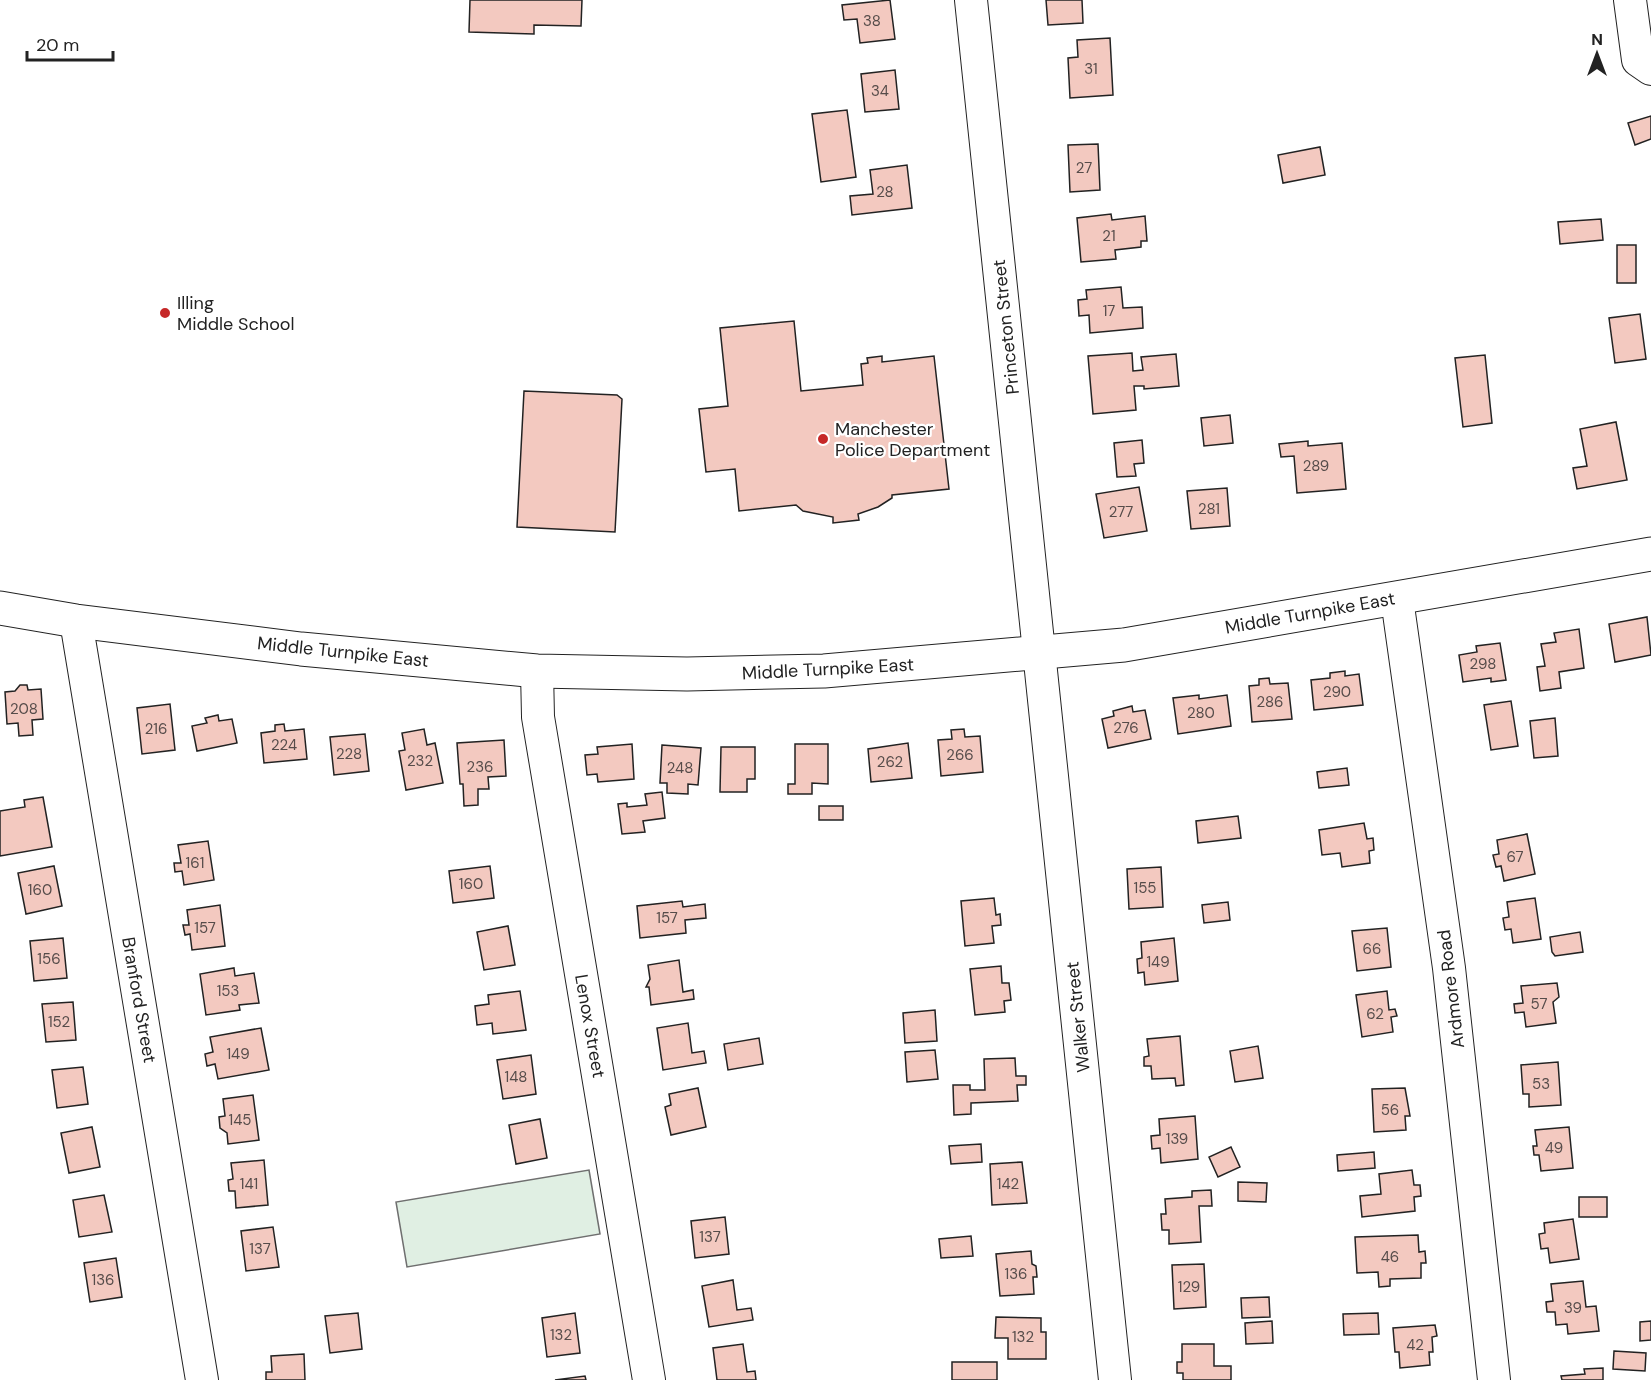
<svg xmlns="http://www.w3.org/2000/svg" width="1651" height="1380" viewBox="0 0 1651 1380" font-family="'DM Sans',sans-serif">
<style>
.green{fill:#e0efe3;stroke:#6f6f6f;stroke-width:1.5}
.building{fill:#f3c9c0;stroke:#222;stroke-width:1.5}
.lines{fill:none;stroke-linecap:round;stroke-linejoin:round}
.minor-casing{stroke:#222;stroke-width:34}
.major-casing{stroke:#222;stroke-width:35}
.minor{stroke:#fff;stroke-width:32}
.major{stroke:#fff;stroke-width:33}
.poi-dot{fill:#c62828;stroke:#fff;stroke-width:2}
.labels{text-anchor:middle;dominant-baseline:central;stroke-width:4.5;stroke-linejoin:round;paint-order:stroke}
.number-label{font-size:15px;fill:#564c4a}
.poi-label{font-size:18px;fill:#222;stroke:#fff;text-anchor:start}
.street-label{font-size:18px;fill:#222;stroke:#fff}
</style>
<rect width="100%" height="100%" fill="#fff"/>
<path class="green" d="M589,1170L600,1234L407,1267L396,1202Z"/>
<path class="building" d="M470,0H582L581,26L534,25V34L469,32Z
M890,0L895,39L860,43L857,19L844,20L842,5Z
M1046,0H1082L1083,23L1048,25Z
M1110,38L1113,95L1070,98L1068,58L1078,57L1077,40Z
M895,70L899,109L865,112L861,74Z
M847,110L856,177L821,182L812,114Z
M1651,116V139L1635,145L1628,123Z
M1098,144L1100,190L1070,192L1068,145Z
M1320,147L1325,175L1283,183L1278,155Z
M907,165L912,208L852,215L850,196L873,194L870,170Z
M1111,214L1112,220L1145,216L1147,241H1141V247L1115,250L1116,259L1081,262L1077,218Z
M1601,219L1603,240L1560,244L1558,222Z
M1617,245H1636V283H1617Z
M1121,287L1123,308L1142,307L1143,328L1090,333L1089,315L1079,316L1078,300L1087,299L1086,290Z
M1640,314L1646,359L1615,363L1609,318Z
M794,321L801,391L863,385L861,364L868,363L867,358L882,356V362L934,356L949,489L892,495V498L878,507L858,514L859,520L833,523V517L803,511L796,505L739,511L735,469L706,472L699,409L728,406L720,328Z
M1132,353L1133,371L1143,370L1141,357L1176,354L1179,386L1144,389V386H1134L1136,410L1093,414L1088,356Z
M1485,355L1492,423L1463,427L1455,358Z
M524,391L617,395L622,399L615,532L517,527Z
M1230,415L1233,443L1204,446L1201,418Z
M1616,422L1627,480L1577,489L1573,468L1587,466L1580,429Z
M1142,440L1144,463L1134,464L1136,476L1117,477L1114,443Z
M1308,441V446L1342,443L1346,489L1297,493L1294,456L1281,457L1279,444Z
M1139,487L1147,531L1104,538L1096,494Z
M1227,488L1230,526L1191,529L1187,491Z
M1647,617L1651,655L1615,662L1609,624Z
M1579,629L1584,668L1559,672L1561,688L1540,691L1537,667L1545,666L1541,644L1556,642L1554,633Z
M1500,643L1506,680L1491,682V678L1463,682L1459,655L1477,652L1476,646Z
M1345,671V676L1359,674L1363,705L1314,710L1311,680L1330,678V673Z
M1269,678L1270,684L1288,683L1292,719L1252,722L1249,686L1259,685V679Z
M20,685H27L28,690L41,689L43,719L32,720L33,735L19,736L18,723L7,724L5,692L15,691Z
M1199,695V699L1227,695L1231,726L1178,734L1173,698Z
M1511,701L1518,746L1491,750L1484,705Z
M170,704L175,750L142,754L137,708Z
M1132,706L1133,712L1145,710L1151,739L1108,748L1102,719L1114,716L1113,711Z
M218,715L219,721L232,719L237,743L197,751L192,726L207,723L205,718Z
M1555,718L1558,756L1534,758L1530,721Z
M284,724L285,731L304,729L307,759L264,763L261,733L275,731V725Z
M424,729L427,745L435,743L443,783L406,790L399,751L405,750L402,733Z
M964,729L965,737L980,736L983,772L941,776L938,740L952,739L951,730Z
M365,734L369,771L334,775L330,737Z
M504,740L506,776L488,777L489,789H478V805L464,806L463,784H460L457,743Z
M908,743L912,778L871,782L868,749Z
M632,744L634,779L598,782L597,774L587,775L585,755L598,754L597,747Z
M795,744H828V784L812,783V794H788V784H795Z
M662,745L701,748L698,785L688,784V794L667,793V783H660Z
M721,747H755V779H747V792H720Z
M1347,768L1349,785L1319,788L1317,772Z
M662,792L665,818L643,821L645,832L622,834L618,804L627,803V807L647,805L645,794Z
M43,797L52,847L0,856V811L25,807L24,800Z
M819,806H843V820H819Z
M1238,816L1241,838L1198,843L1196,821Z
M1364,823L1367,839L1373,838L1374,850L1369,851L1370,863L1342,867L1340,853L1322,855L1319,830Z
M1527,834L1535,874L1504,881L1501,866L1496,867L1493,855L1499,854L1497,840Z
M208,841L214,880L184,885L182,871L175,872L174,863H181L178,845Z
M54,866L62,906L26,914L18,873Z
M490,866L494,898L453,903L449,871Z
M1161,867L1163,907L1129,909L1127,869Z
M994,898L996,915L1000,914L1001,925L992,926L994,943L965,946L961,901Z
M1535,898L1541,939L1513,943L1511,929L1505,930L1503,918L1509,917L1507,902Z
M682,901L683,907L705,904L706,918L685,920L686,933L640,938L637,906Z
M1228,902L1230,920L1204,923L1202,905Z
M220,905L225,946L192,950L190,934L185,935L183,925H189L187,910Z
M508,926L515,965L484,970L477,932Z
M1387,928L1391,967L1357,971L1352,931Z
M1580,932L1583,952L1555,956L1552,952L1550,937Z
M63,938L67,978L34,981L30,941Z
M1174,938L1178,981L1145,985L1144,972L1138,973L1137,959L1142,958L1141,942Z
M679,960L683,992L693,990L694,999L651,1005L649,987H646L650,979L648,965Z
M1001,966L1002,983H1009L1011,1000L1004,1001L1005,1012L975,1015L970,969Z
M234,968L235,976L254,973L259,1003L239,1005L240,1010L206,1015L200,974Z
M1557,983L1559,997L1553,1002L1556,1023L1526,1027L1524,1012L1515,1013L1514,1004L1523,1003L1521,986Z
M520,991L526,1030L493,1034L492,1023L477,1025L475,1006L489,1004L488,995Z
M1387,991L1389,1010L1395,1009L1397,1016L1391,1017L1393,1032L1362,1037L1356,995Z
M73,1002L76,1040L46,1042L42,1004Z
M935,1010L937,1041L905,1043L903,1013Z
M688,1023L692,1053L704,1051L706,1063L663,1070L657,1028Z
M261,1028L269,1070L218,1079L215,1064L207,1066L205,1054L213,1052L210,1037Z
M1180,1036L1184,1085L1176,1086L1175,1078L1152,1079L1151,1066H1144V1057L1149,1056L1147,1039Z
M759,1038L763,1064L728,1070L724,1044Z
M1258,1046L1263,1078L1235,1082L1230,1051Z
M935,1050L938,1079L907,1082L905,1052Z
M531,1055L536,1094L503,1099L497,1060Z
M1015,1058L1016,1076H1026V1085H1017L1018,1101L971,1103V1114L954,1115L953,1085H970V1090H985L984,1059Z
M1558,1062L1561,1105L1529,1107V1094H1523L1521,1065Z
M83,1067L88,1104L57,1108L52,1070Z
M698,1088L706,1127L671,1135L665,1107L671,1105L669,1094Z
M1405,1088L1410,1116H1405L1406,1130L1374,1132L1372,1089Z
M253,1095L259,1140L228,1144L227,1133L220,1128L219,1117L225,1116L223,1099Z
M1195,1116L1198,1159L1161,1163L1160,1148L1152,1149L1151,1136L1160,1135L1159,1119Z
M540,1119L547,1158L516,1164L509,1125Z
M92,1127L100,1167L69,1173L61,1133Z
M1569,1127L1573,1168L1541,1171L1539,1155H1534L1533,1146H1537L1535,1130Z
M981,1144L982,1162L951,1164L949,1146Z
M1231,1147L1240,1167L1218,1177L1209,1157Z
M1374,1152L1375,1168L1338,1171L1337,1155Z
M264,1160L268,1205L236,1208L235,1191H229L228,1180L233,1179L231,1163Z
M1022,1162L1027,1203L992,1205L990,1164Z
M1412,1170L1414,1185H1420L1421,1196L1414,1197L1415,1211L1362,1217L1360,1196L1381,1194L1379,1174Z
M1238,1182L1267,1183L1266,1202L1238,1201Z
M1211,1190L1212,1206H1199L1201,1242L1169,1244V1230H1162L1161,1214H1166L1165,1199L1192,1197V1191Z
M104,1195L112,1232L79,1237L73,1200Z
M1579,1197H1607V1217H1579Z
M725,1217L729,1254L695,1258L691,1221Z
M1573,1219L1579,1259L1550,1263L1548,1248L1541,1249L1539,1234L1545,1233L1544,1223Z
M273,1227L279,1267L246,1271L241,1231Z
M1418,1235L1419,1252L1425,1251L1426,1263H1421V1278L1390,1279V1286L1379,1287L1378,1272L1357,1273L1355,1237Z
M971,1236L973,1256L941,1258L939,1239Z
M1031,1251L1032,1264L1036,1266L1037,1277H1033L1034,1294L1000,1296L996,1254Z
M116,1258L122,1297L90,1302L84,1263Z
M1204,1264L1206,1307L1174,1309L1172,1265Z
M733,1280L737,1310L751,1308L753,1320L709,1327L702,1286Z
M1583,1281L1586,1307L1596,1306L1599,1331L1568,1334L1567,1324L1556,1325L1555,1312H1547L1546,1302L1553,1301L1551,1284Z
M1269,1297L1270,1317L1242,1318L1241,1298Z
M358,1313L362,1349L330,1353L325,1316Z
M575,1313L580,1353L547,1357L542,1318Z
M1378,1313L1379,1334L1344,1335L1343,1314Z
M996,1317L1041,1318V1332H1046V1359H1008V1338H995Z
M1272,1321L1273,1343L1246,1344L1245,1323Z
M1651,1321V1340L1640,1341V1322Z
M1435,1325L1437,1336L1432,1337L1433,1352H1429L1430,1365L1400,1368L1399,1352H1395L1393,1328Z
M743,1344L747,1372L755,1371L756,1380H717L713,1348Z
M1182,1344H1214V1366H1231V1380H1183V1373H1177V1362H1182Z
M1614,1351L1646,1353L1645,1371L1613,1369Z
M304,1354L305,1380H266V1372H272L271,1356Z
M952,1362H997V1380H952Z
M1603,1368V1380H1562L1561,1376L1585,1374L1584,1369Z
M585,1376L586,1380H555Z"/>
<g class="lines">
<defs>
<path id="minor" d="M971,0L1115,1380
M1630,0L1638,60L1651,69
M1397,599L1449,968L1494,1380
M76,621L202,1380
M537,671L538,717L649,1380"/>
<path id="major" d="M0,608L76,621L301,649L537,671L687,674L824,671L1124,645L1651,554"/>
</defs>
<use href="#minor" class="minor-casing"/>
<use href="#major" class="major-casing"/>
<use href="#minor" class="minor"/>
<use href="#major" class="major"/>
</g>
<g class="poi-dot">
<circle cx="165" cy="313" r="6"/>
<circle cx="823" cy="439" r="6"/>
</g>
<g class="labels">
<g class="number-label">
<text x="872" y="21">38</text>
<text x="1091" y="69">31</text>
<text x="880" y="91">34</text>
<text x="1084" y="168">27</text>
<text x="885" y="192">28</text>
<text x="1109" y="236">21</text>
<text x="1109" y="311">17</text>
<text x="1316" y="466">289</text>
<text x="1209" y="509">281</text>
<text x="1121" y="512">277</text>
<text x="1483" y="664">298</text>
<text x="1337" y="692">290</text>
<text x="1270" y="702">286</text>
<text x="24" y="709">208</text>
<text x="1201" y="713">280</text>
<text x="1126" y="728">276</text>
<text x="156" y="729">216</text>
<text x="284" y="745">224</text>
<text x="349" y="754">228</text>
<text x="960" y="755">266</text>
<text x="420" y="761">232</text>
<text x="890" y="762">262</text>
<text x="480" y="767">236</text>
<text x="680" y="768">248</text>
<text x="1515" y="857">67</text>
<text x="195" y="863">161</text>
<text x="471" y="884">160</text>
<text x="1145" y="888">155</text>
<text x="40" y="890">160</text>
<text x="667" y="918">157</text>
<text x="205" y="928">157</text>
<text x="1372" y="949">66</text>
<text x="49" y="959">156</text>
<text x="1158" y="962">149</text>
<text x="228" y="991">153</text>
<text x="1539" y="1004">57</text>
<text x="1375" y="1014">62</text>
<text x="59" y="1022">152</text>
<text x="238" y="1054">149</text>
<text x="516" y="1077">148</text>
<text x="1541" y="1084">53</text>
<text x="1390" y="1110">56</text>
<text x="240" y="1120">145</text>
<text x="1177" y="1139">139</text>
<text x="1554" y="1148">49</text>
<text x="249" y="1184">141</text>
<text x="1008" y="1184">142</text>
<text x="710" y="1237">137</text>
<text x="260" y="1249">137</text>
<text x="1390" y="1257">46</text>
<text x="1016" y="1274">136</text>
<text x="103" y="1280">136</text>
<text x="1189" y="1287">129</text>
<text x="1573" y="1308">39</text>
<text x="561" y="1335">132</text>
<text x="1023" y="1337">132</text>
<text x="1415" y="1345">42</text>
</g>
<g class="poi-label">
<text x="177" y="303">Illing<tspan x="177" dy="21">Middle School</tspan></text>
<text x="835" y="429">Manchester<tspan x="835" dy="21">Police Department</tspan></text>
</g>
<g class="street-label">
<text transform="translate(1006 327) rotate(-96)">Princeton Street</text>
<text transform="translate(1310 613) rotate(-10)">Middle Turnpike East</text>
<text transform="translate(343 652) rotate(6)">Middle Turnpike East</text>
<text transform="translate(828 669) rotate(-3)">Middle Turnpike East</text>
<text transform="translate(1451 989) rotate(-97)">Ardmore Road</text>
<text transform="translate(139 1000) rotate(80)">Branford Street</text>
<text transform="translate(1078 1017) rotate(-96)">Walker Street</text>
<text transform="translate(590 1026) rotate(80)">Lenox Street</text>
</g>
</g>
<g transform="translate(1597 54)" stroke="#ffffff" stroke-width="4.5" paint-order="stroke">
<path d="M0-4.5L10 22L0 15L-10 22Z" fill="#222222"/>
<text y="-9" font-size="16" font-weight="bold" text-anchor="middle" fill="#222222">N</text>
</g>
<path d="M27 51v9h86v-9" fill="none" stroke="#222222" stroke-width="3"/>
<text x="36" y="51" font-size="18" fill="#222222" stroke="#ffffff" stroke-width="4.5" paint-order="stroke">20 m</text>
</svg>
